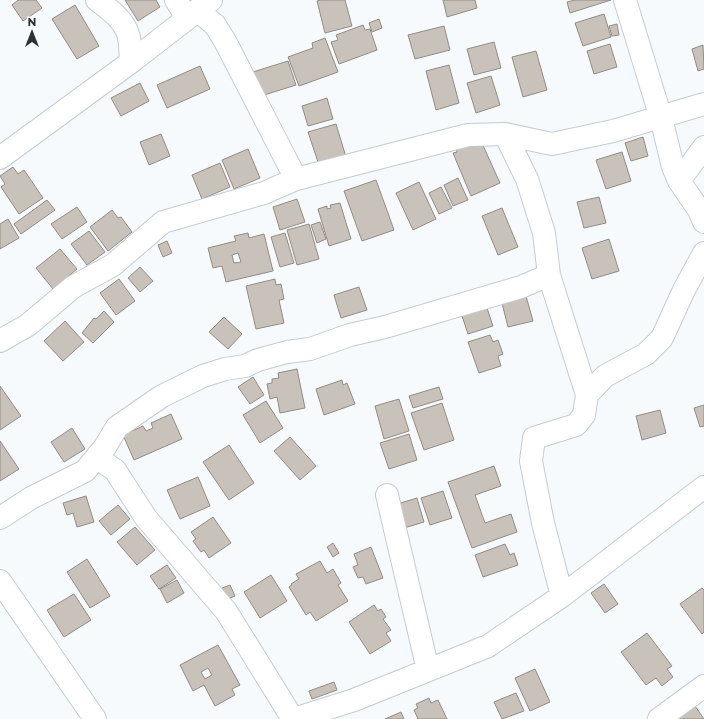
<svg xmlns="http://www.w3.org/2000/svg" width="704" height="719" viewBox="0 0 704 719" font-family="Montserrat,sans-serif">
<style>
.building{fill:#c8c2ba;stroke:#928c84;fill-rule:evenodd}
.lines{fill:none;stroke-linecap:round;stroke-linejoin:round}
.minor-casing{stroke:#c4ccd3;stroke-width:24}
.minor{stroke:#fff;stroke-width:22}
</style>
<rect width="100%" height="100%" fill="#f7fafd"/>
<path class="building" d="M18,0H36L42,8L23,21L12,5Z
M125,0H156L160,7L138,21Z
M321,0H345L352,26L325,33L317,1Z
M443,0H475L477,8L447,17Z
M575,0H611L570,13L567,2Z
M75,5L99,46L77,59L52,19Z
M604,14L611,37L583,46L575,23Z
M379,19L382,28L372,32L369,23Z
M617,24L619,35L612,36L609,26Z
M363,25L365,30L370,29L377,50L339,64L331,42L338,40L336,35Z
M444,26L450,50L415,59L408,35Z
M325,38L338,72L299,86L288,57L313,48L312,43Z
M494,42L501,68L474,75L467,49Z
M610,44L617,67L594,74L587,51Z
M703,45L704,69L698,71L692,49Z
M536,51L547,90L523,97L512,57Z
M288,61L296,85L261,96L253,72Z
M449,65L459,103L436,110L426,71Z
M200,66L210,89L167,108L157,85Z
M491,76L500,105L476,113L467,83Z
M140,83L149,101L121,116L111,98Z
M327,98L333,119L308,126L302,106Z
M336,124L346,157L319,165L308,132Z
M161,134L170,156L149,165L140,142Z
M643,137L648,156L631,161L625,143Z
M481,141L500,183L471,196L453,153L457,152L456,147Z
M248,149L260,178L234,189L222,160Z
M622,152L631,181L606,189L596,160Z
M220,163L230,187L202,199L192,175Z
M13,167L18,174L24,170L43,198L19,214L1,187L5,184L0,176Z
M458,178L468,200L453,206L444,185Z
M376,180L394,230L362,241L344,191Z
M419,182L436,219L413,230L396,193Z
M441,187L452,208L439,214L429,193Z
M599,197L606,223L584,228L577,202Z
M297,199L305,222L280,230L273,207Z
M47,200L55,210L21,234L14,224Z
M340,203L351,239L329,246L318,209L327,206V209L331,208L330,205Z
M77,207L87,222L62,239L51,224Z
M502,208L518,247L498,255L482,216Z
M112,210L118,218L121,217L132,232L108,251L90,227Z
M8,219L19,238L0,249V224Z
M320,222L326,239L317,243L311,225Z
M309,224L319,259L297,265L287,230Z
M89,231L105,252L87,265L71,244Z
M248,233L249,238L264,234L273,271L226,282L222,266L213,268L208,248L236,241L234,236ZM238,253L241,262L234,263L232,255Z
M285,233L294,263L280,267L271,237Z
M609,239L619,271L592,279L582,248Z
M167,241L172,253L163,257L158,245Z
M60,249L77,269L53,289L36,268Z
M140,267L153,281L140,292L128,278Z
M119,279L135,301L116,315L100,293Z
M275,279L276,285L281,284L284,299L279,300L284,323L256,329L246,286Z
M359,287L367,310L341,318L334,295Z
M526,296L533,321L508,327L502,303Z
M486,305L493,326L468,334L461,313Z
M104,311L114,322L93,343L82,333L94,318L96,319Z
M224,317L242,334L228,349L209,332Z
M65,321L84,342L63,361L44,341Z
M490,335L493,342L498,340L503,354L498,356L501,366L479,373L468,342Z
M297,369L305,408L280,413L277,397L270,399L267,384L272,383V379L279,378L278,373Z
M253,377L264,395L250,404L238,387Z
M342,380L343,385L347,383L355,404L324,415L316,389Z
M0,386L21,416L0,430Z
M439,387L443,399L413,408L409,396Z
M399,399L409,431L384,439L375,406Z
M266,401L283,428L260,443L243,415Z
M442,403L454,440L424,450L411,413Z
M704,405V426L700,427L694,408Z
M660,410L666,433L642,440L636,416Z
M171,414L182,439L134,460L123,435L143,426L146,431L153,428L151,423Z
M72,428L85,449L64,462L51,442Z
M409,434L417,460L389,469L380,443Z
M290,437L316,466L300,480L274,451Z
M0,441L19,469L0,481Z
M229,445L254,483L229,500L203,462Z
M494,466L501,486L475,495L485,523L511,514L517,532L472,548L448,482Z
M198,477L210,506L180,519L167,490Z
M443,491L452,518L430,525L421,498Z
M86,496L94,522L77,527L73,513L67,515L63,503Z
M417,498L424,522L401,529L394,505Z
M118,505L130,519L111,535L99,521Z
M213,517L231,543L209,558L204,550L201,552L193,541L196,539L191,532Z
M135,527L155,550L137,565L117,542Z
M333,543L339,553L333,557L327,547Z
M505,544L510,555L514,553L518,565L483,577L475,555Z
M371,547L383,578L366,584L363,577L358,578L353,567L358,565L354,554Z
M87,559L110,596L90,608L67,572Z
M320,561L327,573L333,569L341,583L338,585L348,601L316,621L310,612L306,615L289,587L292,585L291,584L299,579L296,574Z
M167,565L176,578L159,589L150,576Z
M271,575L287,601L260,618L244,592Z
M177,580L184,593L167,603L160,589Z
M604,584L618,604L605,613L591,593Z
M230,585L235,596L220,602L215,591Z
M702,588L704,590V632L702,634L680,604Z
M74,594L91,620L64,637L47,610Z
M374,605L378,611L381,609L386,617L383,619L391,630L386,633L391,641L370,654L349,622Z
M647,633L672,666L667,669L673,677L662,686L656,678L646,685L621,652Z
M218,645L240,685L232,689L235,695L215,706L204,685L193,691L180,665ZM208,668L212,675L205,679L201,672Z
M535,669L550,702L530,711L515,678Z
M334,682L337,690L312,699L309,691Z
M516,693L524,711L502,719L494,702Z
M429,698L431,703L438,700L447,719H418L414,710L418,708L416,704Z
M693,703L704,719H672Z
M401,712L404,719H385Z"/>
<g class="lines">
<defs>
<path id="minor" d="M97,0C109,9 124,20 128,34C131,42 130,54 131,62
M176,0L187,18
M625,0L661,118L673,167L679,181L699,210L704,222
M197,10L215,25L225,41L296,179
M505,134L527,179L544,233L549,275L587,395L584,415L576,425L534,438L531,461L543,523L562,596
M0,158L131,62L211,0
M679,181L704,147
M0,341L28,325L73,287L113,265L163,222L264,193L296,179L468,135L505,134L552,144L613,131L704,104
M587,395L605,376L646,354L662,338L684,290L704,253
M98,455L106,464L115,470L146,518L226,611L293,719
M387,495L428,670
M0,518L31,498L85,471L105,447L117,427L162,396L203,376L225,369L245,366L258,360L287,352L310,349L350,335L385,327L521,287L549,275
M0,581L95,719
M294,719L354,700L488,646L562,596L704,487
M659,719L704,686"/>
</defs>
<use href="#minor" class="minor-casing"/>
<use href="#minor" class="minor"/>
</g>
<g transform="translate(32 32)" stroke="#f7fafd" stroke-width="3" paint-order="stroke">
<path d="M0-3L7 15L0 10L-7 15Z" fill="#2e3134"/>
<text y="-6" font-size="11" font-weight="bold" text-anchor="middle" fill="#2e3134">N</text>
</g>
</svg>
